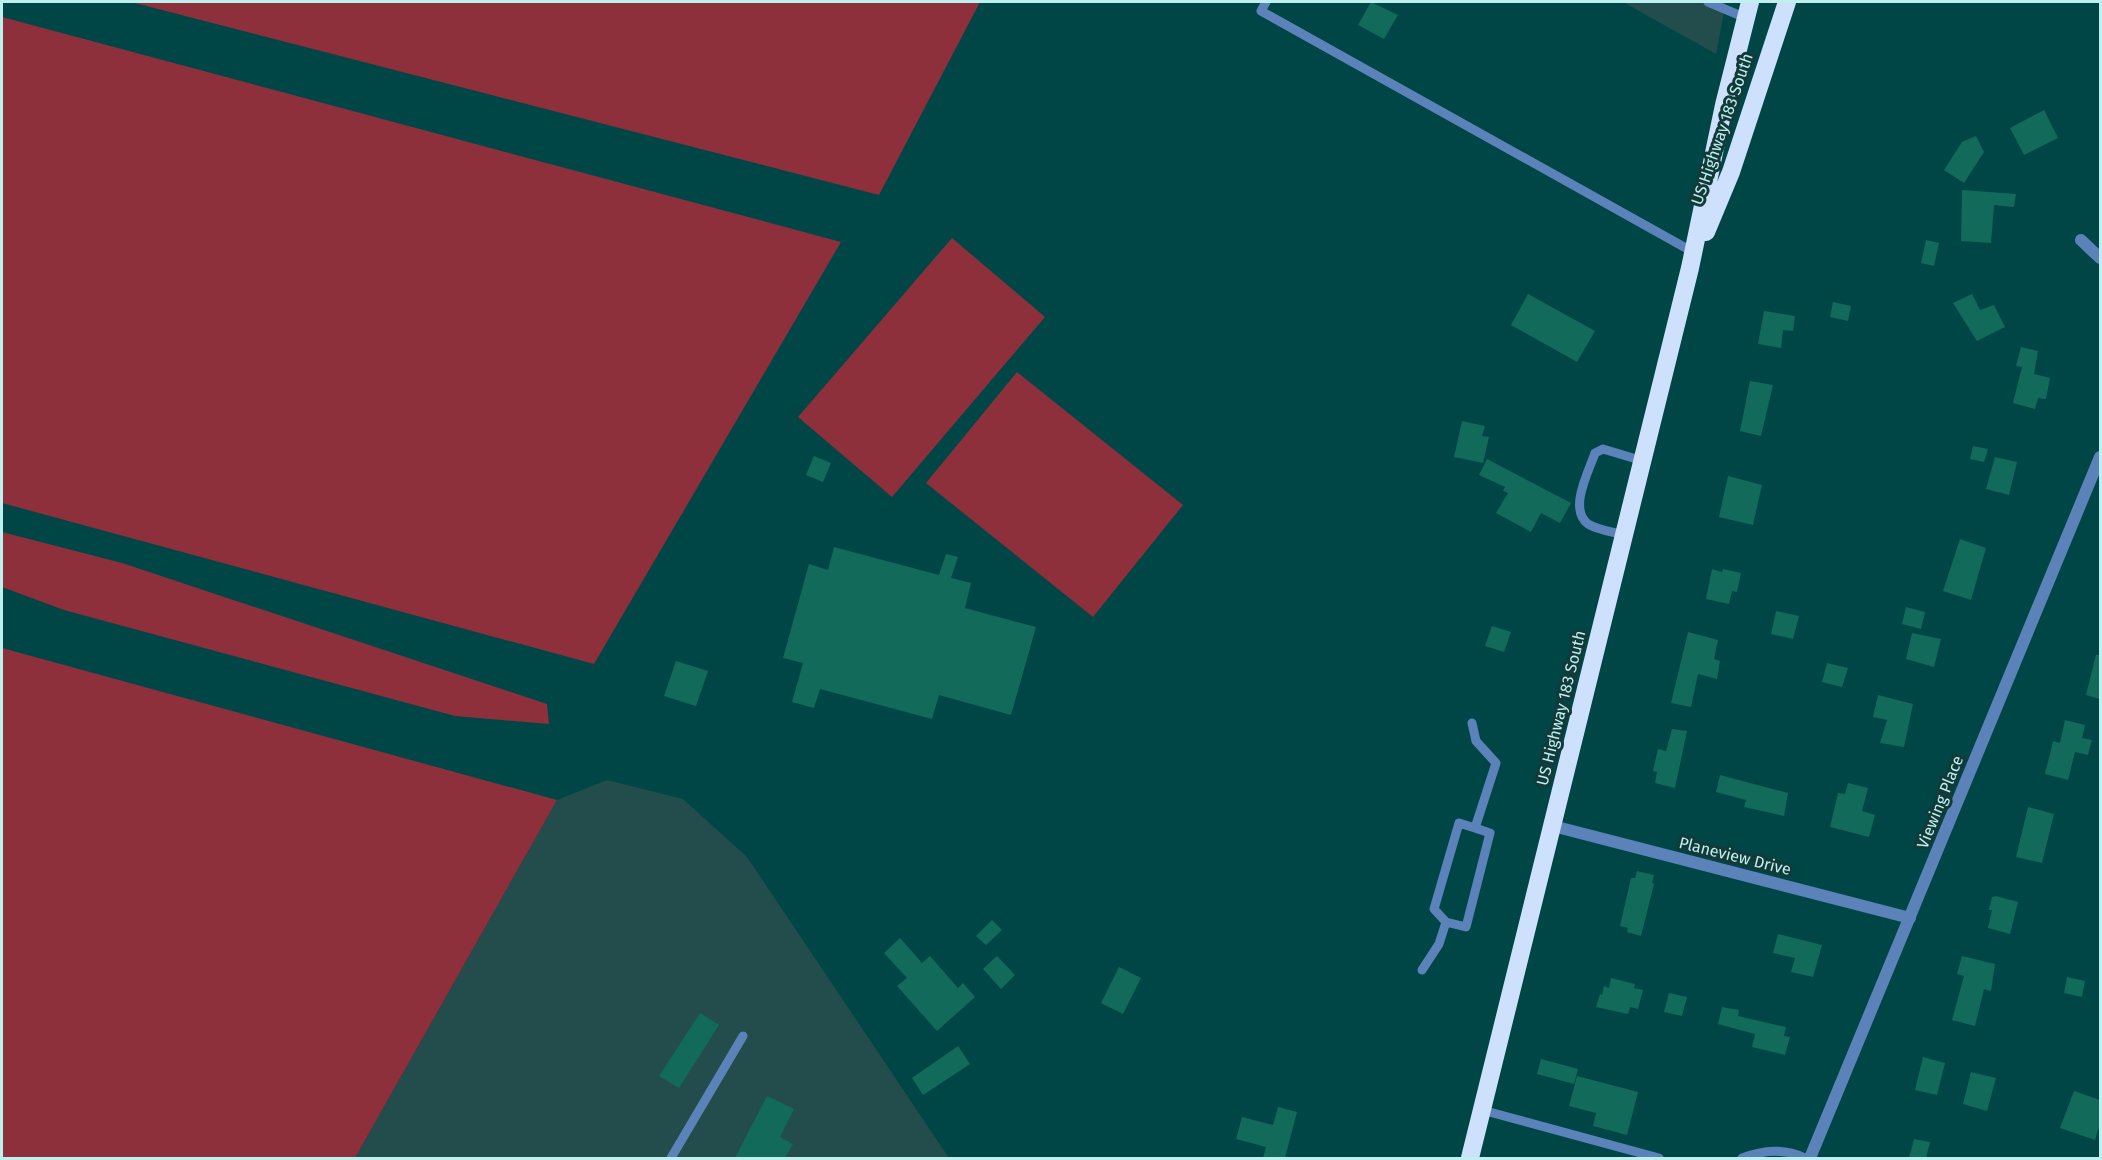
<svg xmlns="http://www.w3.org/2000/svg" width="2102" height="1160" viewBox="0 0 2102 1160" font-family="'Fira Sans',sans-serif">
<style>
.built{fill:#234c4c}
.green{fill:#8e2f3c}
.building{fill:#126a5a}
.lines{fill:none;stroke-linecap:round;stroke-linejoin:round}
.lane{stroke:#5b83b9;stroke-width:9}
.street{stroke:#5b83b9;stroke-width:12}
.highway{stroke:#cee1fc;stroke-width:18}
.labels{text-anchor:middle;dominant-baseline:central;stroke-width:6;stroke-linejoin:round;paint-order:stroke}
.street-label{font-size:16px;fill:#bef0f0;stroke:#143939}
</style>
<rect width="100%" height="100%" fill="#004647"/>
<path class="built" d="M1623,2H1726L1716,54Z
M607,780L683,799L747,857L949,1158H355L557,800Z"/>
<path class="green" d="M131,2H980L879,195Z
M2,17L841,242L594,664L2,503Z
M952,238L1045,317L892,497L798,417Z
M1017,372L1183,505L1093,617L926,483Z
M2,532L122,563L547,704L549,724L455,716L64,610L2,587Z
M2,648L557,800L355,1158H2Z"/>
<path class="building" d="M1371,2L1398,15L1384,39L1358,25Z
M2044,110L2058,138L2024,155L2010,128Z
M1976,136L1984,152L1964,183L1944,170L1962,142Z
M1962,190L2016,194L2014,207L1994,205L1991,243L1961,241Z
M1926,240L1939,243L1934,266L1921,263Z
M1528,294L1595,331L1577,362L1511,325Z
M1972,294L1980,310L1994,305L2005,327L1977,341L1953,303Z
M1833,302L1851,306L1848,321L1830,317Z
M1764,311L1795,316L1793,331L1783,330L1781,348L1758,344Z
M2021,347L2038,351L2034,374L2050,378L2046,399L2038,398L2035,409L2013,403L2022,367L2016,366Z
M1750,381L1773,385L1761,436L1740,431Z
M1462,421L1485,426L1482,436L1489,437L1483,463L1454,457Z
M1973,446L1988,449L1984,462L1970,459Z
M814,456L831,463L823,482L806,475Z
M1995,457L2017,462L2009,495L1986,489Z
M1487,459L1571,503L1560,523L1541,513L1531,532L1496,513L1508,493L1503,491L1505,487L1479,475Z
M1728,476L1762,485L1753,525L1719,517Z
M1960,539L1986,548L1971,600L1943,591Z
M834,547L939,575L946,554L958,557L951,578L971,583L965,608L1036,627L1011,715L939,695L932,719L820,689L814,708L792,702L803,663L783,658L809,564L828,570Z
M1712,569L1722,572L1723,569L1741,573L1737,592L1732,591L1729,604L1706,599Z
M1906,607L1925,612L1921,629L1902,624Z
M1776,611L1799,616L1793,639L1771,634Z
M1492,626L1511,632L1504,652L1485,646Z
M1688,632L1718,640L1714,659L1720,661L1717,679L1698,674L1691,707L1671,703Z
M1912,633L1941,639L1934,667L1906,659Z
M2096,655H2100V699L2086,695Z
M676,661L708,671L696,706L664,696Z
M1827,663L1848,668L1842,687L1822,682Z
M1878,695L1913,704L1904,747L1880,743L1887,720L1873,717Z
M2065,720L2085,725L2082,738L2092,740L2088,755L2075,752L2068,780L2045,774L2053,741L2060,743Z
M1672,729L1687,731L1675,788L1655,783L1657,772L1653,771L1658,749L1666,751Z
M1720,775L1788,793L1784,816L1744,807L1746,800L1716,792Z
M1848,783L1868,788L1862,811L1875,815L1869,837L1830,827L1838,793L1845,794Z
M2028,807L2054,814L2042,863L2016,857Z
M1637,871L1654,875L1652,883L1654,884L1641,936L1627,932L1628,928L1620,926L1631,878H1635Z
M1996,896L2018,902L2010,934L1988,928L1992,910H1989L1992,897Z
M992,920L1002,930L986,945L976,936Z
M1778,934L1822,945L1813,977L1791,972L1795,958L1773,953Z
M900,938L922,963L930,956L958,988L963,983L975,997L937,1031L897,986L907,978L884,953Z
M997,956L1015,975L1001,989L983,969Z
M1962,956L1995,964L1991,991L1984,989L1975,1026L1952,1020L1964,976L1957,974Z
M1119,967L1141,978L1123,1014L1101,1003Z
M2067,977L2085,981L2082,997L2064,993Z
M1611,978L1635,984L1634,988L1643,990L1638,1009L1630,1007L1628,1014L1596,1007L1600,994L1602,995L1604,986L1609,988Z
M1669,993L1687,997L1682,1016L1664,1012Z
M1722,1007L1739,1010L1738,1016L1786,1027L1784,1036L1790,1037L1785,1055L1752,1047L1755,1034L1718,1024Z
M700,1013L719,1025L679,1088L659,1076Z
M958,1046L970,1064L923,1095L912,1078Z
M1923,1057L1945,1063L1937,1095L1915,1090Z
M1541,1059L1578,1069L1574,1084L1537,1074Z
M1971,1072L1996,1078L1987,1111L1963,1104Z
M1577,1076L1638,1092L1627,1135L1593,1126L1596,1113L1569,1106Z
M2074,1091L2100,1100V1124L2095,1140L2060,1128Z
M767,1096L794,1109L780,1137L793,1144L785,1158H735Z
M1278,1107L1297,1112L1285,1158H1263L1266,1147L1236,1139L1242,1117L1273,1125Z
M1914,1139L1930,1142L1926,1158H1909Z"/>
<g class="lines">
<path class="lane" d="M1266,2L1261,11L1693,252
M1708,2L1746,18
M1624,535C1614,532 1597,530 1588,524C1568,509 1589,471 1595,453L1603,449L1643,461
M1472,723L1476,741L1496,763L1475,828L1490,833L1466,927L1446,922L1434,909L1459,823L1475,828
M1422,970L1439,944L1446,922
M1482,1110L1659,1158
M671,1158L743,1036
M1742,1158C1764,1150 1784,1148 1805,1158"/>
<path class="street" d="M2081,240L2100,258
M1553,826L1910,918
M1810,1158L2100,457"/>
<path class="highway" d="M1706,232L1731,172L1787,2
M1470,1158L1690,268L1724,105L1750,2"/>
</g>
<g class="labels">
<g class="street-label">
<text transform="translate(1722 129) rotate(-71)">US Highway 183 South</text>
<text transform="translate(1561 708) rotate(-76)">US Highway 183 South</text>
<text transform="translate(1940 802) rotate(-68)">Viewing Place</text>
<text transform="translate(1735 856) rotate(14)">Planeview Drive</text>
</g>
</g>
<rect width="2102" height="1160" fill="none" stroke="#bef0f0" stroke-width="6"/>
</svg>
